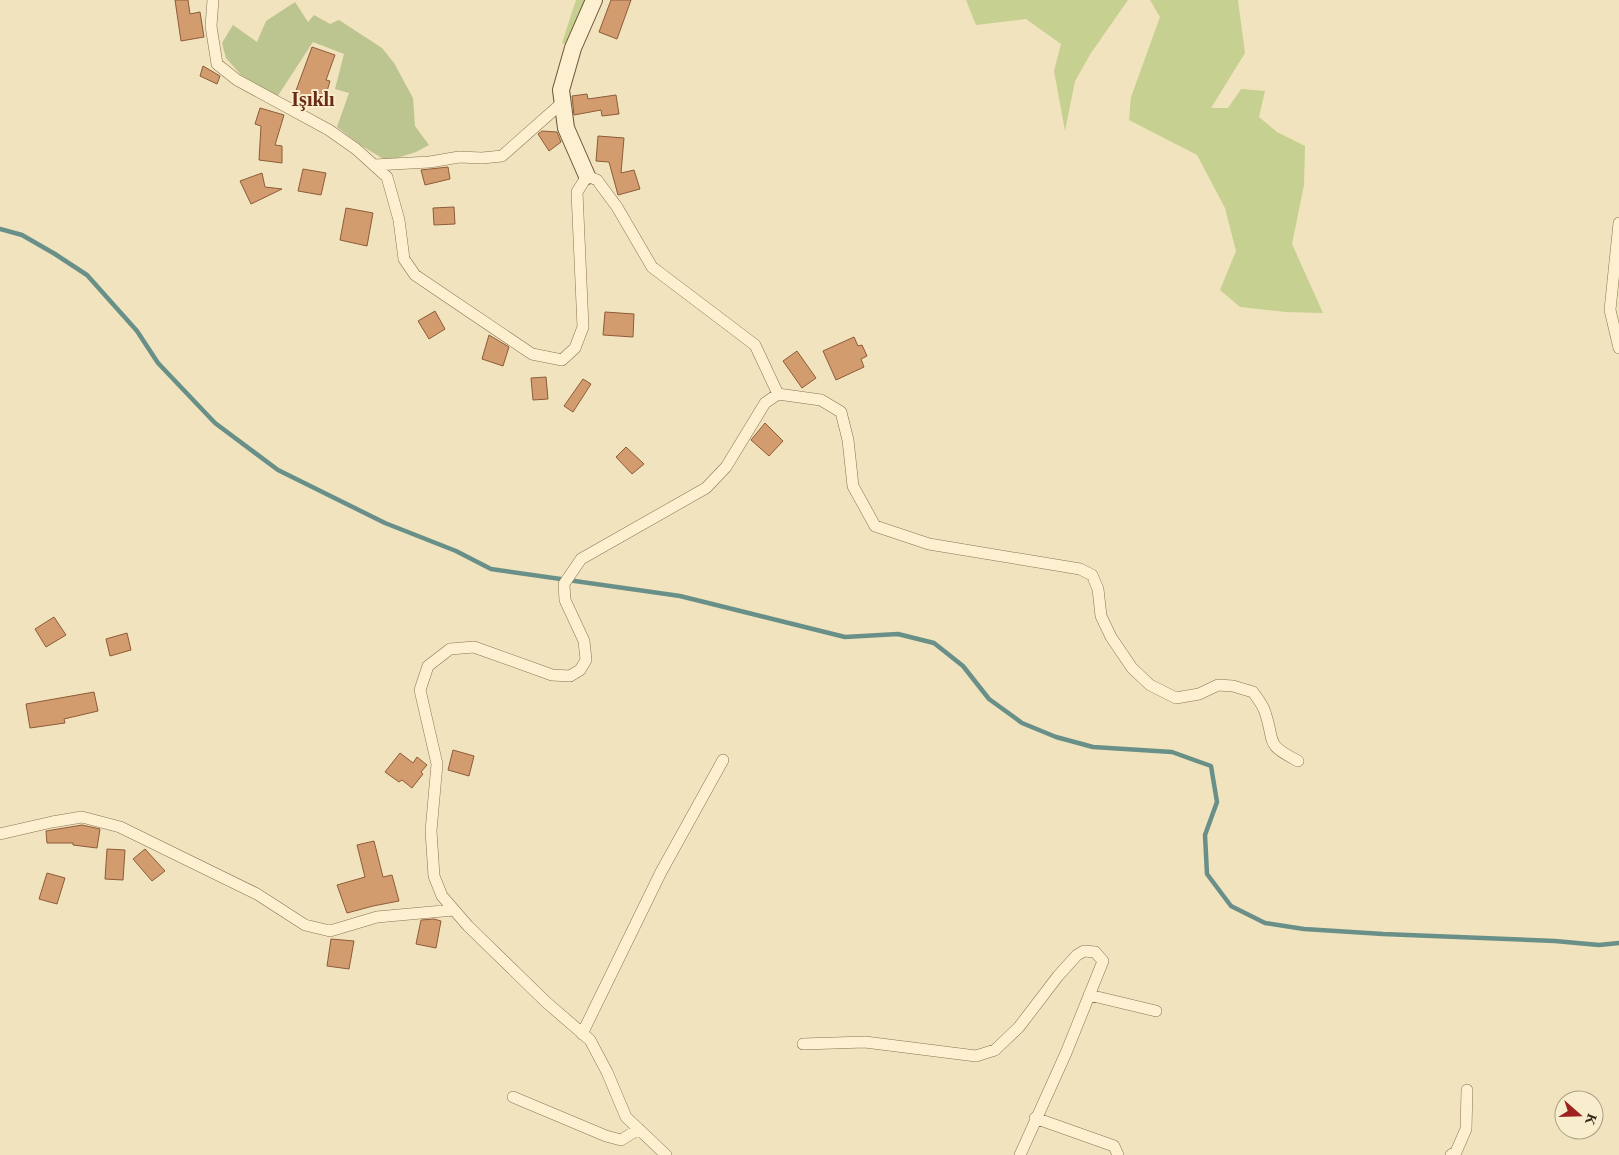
<svg xmlns="http://www.w3.org/2000/svg" width="1619" height="1155" viewBox="0 0 1619 1155" font-family="Georgia,serif">
<style>
.green{fill:#c6d090}
.cemetery{fill:#bcc490}
.lines{fill:none;stroke-linecap:round;stroke-linejoin:round}
.stream{stroke:#689088;stroke-width:4.5}
.building{fill:#d39c6f;stroke:#8c5c38}
.street-casing{stroke:#8a7355;stroke-width:12}
.secondary-casing{stroke:#6c5438;stroke-width:18}
.street{stroke:#fcf0d0;stroke-width:11}
.secondary{stroke:#fcf0d0;stroke-width:16}
.labels{text-anchor:middle;dominant-baseline:central;stroke-width:4;stroke-linejoin:round;paint-order:stroke}
.quarter-label{font-size:20px;font-weight:bold;fill:#692b16;stroke:#f8edcd}
</style>
<rect width="100%" height="100%" fill="#f1e3bd"/>
<path class="green" d="M576,0H597L573,48L562,43Z
M966,0H1128L1091,53L1075,81L1065,131L1054,71L1061,44L1026,19L976,25Z
M1150,0H1238L1245,53L1211,108H1228L1241,89L1265,91L1259,117L1277,132L1305,146L1304,185L1292,244L1323,313L1286,312L1240,307L1220,290L1236,251L1225,208L1197,155L1129,120L1131,97L1160,17Z"/>
<path class="cemetery" d="M295,2L308,22L314,15L330,24L339,20L382,48L394,63L413,98L415,126L429,145L416,152L387,161L362,146L337,127L349,93L335,89L344,54L313,42L277,97L241,75L226,58L222,43L233,25L257,42L266,21Z"/>
<g class="lines">
<path class="stream" d="M0,229L22,235L55,254L87,275L137,331L158,363L215,423L278,470L385,523L456,551L491,569L680,596L845,637L898,634L934,643L963,666L989,699L1022,723L1056,737L1093,747L1172,752L1211,766L1217,802L1205,835L1207,874L1231,906L1265,923L1304,929L1383,934L1555,941L1599,945L1619,943"/>
</g>
<path class="building" d="M175,0H188L190,14L200,12L204,37L181,41Z
M611,0H631L617,39L599,32Z
M312,47L335,55L326,80L330,81L323,105L294,96Z
M203,66L220,76L217,84L200,76Z
M587,94L588,99L616,95L619,114L602,116L601,110L574,115L572,96Z
M260,108L284,115L275,145L282,146V163L259,160L261,126L255,124Z
M542,131L557,132L561,142L549,151L538,134Z
M598,136L624,138L621,173L634,170L640,189L618,195L609,162L596,161Z
M448,167L450,179L425,185L421,170Z
M303,169L326,173L321,195L298,191Z
M262,173L265,187L282,189L251,204L240,181Z
M454,207L455,224L434,225L433,208Z
M346,208L373,213L367,246L340,240Z
M435,311L445,329L429,339L418,321Z
M605,312L634,314L633,337L603,335Z
M489,335L509,347L503,366L482,359Z
M854,337L858,346L862,345L867,356L861,359L864,367L836,380L823,351Z
M797,351L816,378L802,388L783,361Z
M546,377L548,399L533,400L531,378Z
M583,379L591,384L573,412L564,406Z
M765,423L783,441L769,456L751,440Z
M626,447L644,464L632,474L616,457Z
M54,617L66,635L46,647L35,629Z
M127,633L131,650L110,656L106,639Z
M94,692L98,711L64,719L65,723L30,728L26,704Z
M453,750L474,756L469,776L448,770Z
M400,753L413,763L417,757L427,765L421,772L423,774L412,788L402,780L399,782L385,772Z
M82,825L100,829L97,848L73,845V843H47L46,831Z
M374,841L383,877L392,875L399,901L373,906L347,913L337,885L365,877L357,845Z
M107,849L125,850L123,880L105,879Z
M145,849L165,871L152,881L133,859Z
M47,873L65,878L57,904L39,899Z
M434,919L441,921L436,948L416,944L421,920Z
M331,939L354,941L349,969L327,966Z"/>
<g class="lines">
<defs>
<path id="street" d="M213,0L211,26L217,64L237,80L329,130L356,149L387,177L399,220L404,259L415,275L532,354L562,360L575,348L583,327L577,192L587,176L597,180L617,207L652,267L755,345L778,394
M374,165L430,162L459,157L482,158L502,156L563,102
M1619,223L1610,310L1619,348
M0,834L52,822L82,817L120,827L257,894L305,925L330,931L377,917L454,910
M1089,995L1156,1011
M582,1034L661,872L723,760
M803,1044L865,1042L976,1056L995,1050L1019,1027L1058,976L1077,955L1084,951L1095,952L1103,961L1066,1053L1020,1155
M513,1097L606,1136L621,1140L639,1129
M1035,1118L1114,1146L1118,1155
M666,1155L626,1117L607,1072L590,1040L546,1002L468,926L442,896L434,876L431,831L437,764L420,690L428,666L450,649L474,647L552,675L570,676L580,670L586,660L584,641L565,600L564,584L581,559L706,488L726,467L765,403L778,394L821,400L841,412L848,440L853,486L875,526L929,544L1080,569L1092,575L1098,589L1101,616L1111,637L1132,668L1150,685L1176,698L1199,694L1218,685L1233,686L1253,692C1257,698 1263,705 1265,712C1276,743 1263,743 1298,761
M1451,1155L1456,1152L1466,1129L1467,1090"/>
<path id="secondary" d="M587,176L566,128L561,90L573,48L594,0"/>
</defs>
<use href="#street" class="street-casing"/>
<use href="#secondary" class="secondary-casing"/>
<use href="#street" class="street"/>
<use href="#secondary" class="secondary"/>
</g>
<g class="labels">
<g class="quarter-label">
<text x="313" y="99">Işıklı</text>
</g>
</g>
<g transform="translate(1579 1115) rotate(110)"><circle r="24" fill="#f8edcd" stroke="#ab9f86"/>
<path d="M0-4L9 19L0 12L-9 19Z" fill="#9e2320"/>
<text y="-8" font-size="14" font-weight="bold" text-anchor="middle" fill="#382a1b">K</text>
</g>
</svg>
